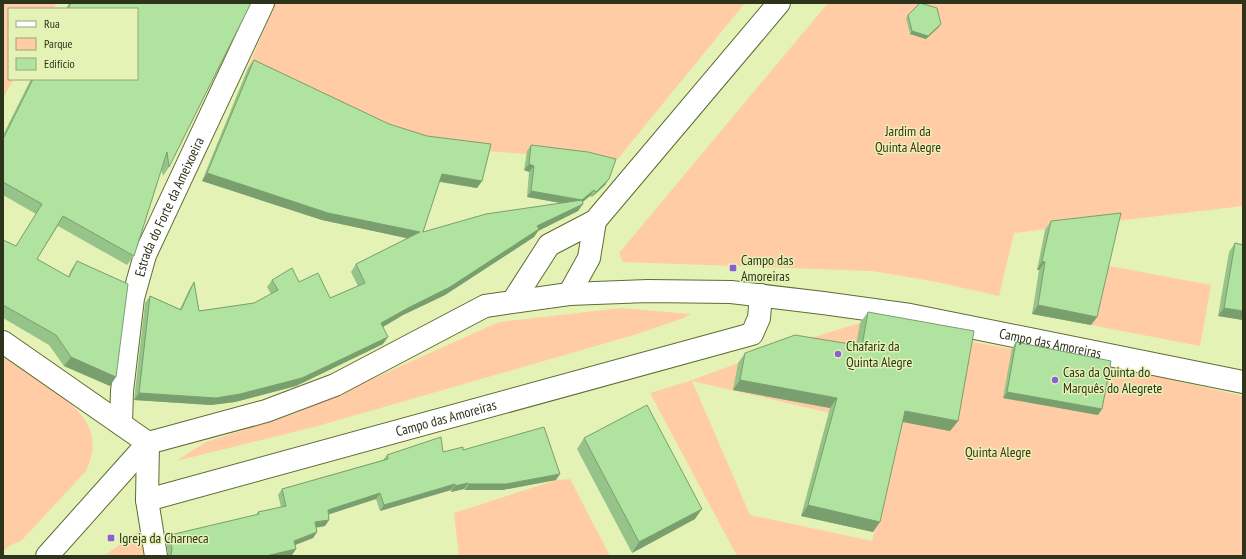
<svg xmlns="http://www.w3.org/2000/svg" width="1246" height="559" viewBox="0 0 1246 559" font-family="'PT Sans Narrow',sans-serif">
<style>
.green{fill:#ffcca6;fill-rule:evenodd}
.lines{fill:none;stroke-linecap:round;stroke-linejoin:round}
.street-casing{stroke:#616b34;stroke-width:24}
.street{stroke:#fff;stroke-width:22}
.wall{fill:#96c389}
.shaded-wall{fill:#7a9f6f}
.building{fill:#afe39f;stroke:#7a9f6f}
.poi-dot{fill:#8b5dd6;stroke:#e5f2b6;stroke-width:1.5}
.labels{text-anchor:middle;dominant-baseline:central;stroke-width:3;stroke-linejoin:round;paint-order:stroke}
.park-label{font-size:14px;fill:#482c15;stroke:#e5f2b6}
.street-label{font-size:14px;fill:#2e331b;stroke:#e5f2b6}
.poi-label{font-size:14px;fill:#2e331b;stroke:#e5f2b6;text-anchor:start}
</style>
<rect width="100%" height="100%" fill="#e5f2b6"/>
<path class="green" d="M3,3H57L53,9H9V79H14L3,98Z
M275,3H745L616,161L486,151L421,143L248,68Z
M828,3H1243V206L1014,233L999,296L937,282L872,271L623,262L619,253Z
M1104,265L1211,285L1200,346L1091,325Z
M621,308L691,314L681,319L634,335L314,427L176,461L206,442L294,414L499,322Z
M860,323L1107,365L1243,396V556H737L650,393L692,380L788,345ZM692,381L896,428L872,541L750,515Z
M3,355C26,371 82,403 90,430C95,445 92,457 86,471L22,540L11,545L3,551Z
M570,479L610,556H459L454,513L556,480Z
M140,530L146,556H104Z"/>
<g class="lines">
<defs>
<g id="street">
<path d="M569,294L589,258L595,221"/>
<path d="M513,301L549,245L595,221L779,3"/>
<path d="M3,342L148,443"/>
<path id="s1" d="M121,424L122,391L133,298L145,255L263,3"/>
<path id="s2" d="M148,443L266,411L335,385L485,306L569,294L648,291L731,292L823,303L910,315L1243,382"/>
<path d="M148,443L147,500L156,556"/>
<path id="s3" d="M147,500L752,334L759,318L761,295"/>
<path d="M47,556L148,443"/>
</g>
</defs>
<use href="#street" class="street-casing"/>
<use href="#street" class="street"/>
</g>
<path class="wall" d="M69,3H251L169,167L163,176L161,169L134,256L127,265L58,226L37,259L68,277L71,270L77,261L110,386L64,366L49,345L3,318V240L16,246L36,214L3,195V135L31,79H137V9H66Z
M908,15L939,27L926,39L910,34L906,18Z
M254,60L482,181L477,188L439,182L423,232L561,203L527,197L529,172L524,170L527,151L531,145L605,185L592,197L590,196L582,202L578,211L538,231L534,237L445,295L403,315L383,327V344L296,386L235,402L211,405L134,400L145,303L150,296L180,309L189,290L194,282L199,311L254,303L271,294L267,287L272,280L299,282L330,298L358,286L351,272L356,264L408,238L322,220L202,181L248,68Z
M1051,221L1097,317L1091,325L1032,314L1039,270H1037L1045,230Z
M1235,243L1243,245V320L1218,316L1229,252Z
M868,312L958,421L950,431L903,422L873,532L801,516L830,408L733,390L738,363L745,353L856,345L860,323Z
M1016,342L1098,415L1003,398L1012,348Z
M584,438L695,519L632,553L577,449Z
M463,450L556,480L502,490H465L464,489L451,492V490L380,511L376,499L329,514V520L325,526L316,528L317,532L313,538L295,545L296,549L292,555L286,556H168V554L166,541L170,535L256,515L258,512L281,507L278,495L282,489L383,460L387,455L443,452Z"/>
<path class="shaded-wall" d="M941,24L939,27L926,39L910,34L912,31Z
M529,164L534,166L529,172L524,170Z
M207,173L420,232L415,240L322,220L202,181Z
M442,174L482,181L477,188L437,181Z
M609,179L605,185L592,197L596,192Z
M594,190L590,196L578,206L527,197L531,191Z
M583,204L578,211L538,231L534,237L445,295L403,315L376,331L381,323L537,226Z
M1042,261L1045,262L1039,270H1037Z
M1038,305L1097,317L1091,325L1032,314Z
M1224,308L1243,311V320L1218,316Z
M388,337L383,344L296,386L235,402L211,405L134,400L139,393Z
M71,357L116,377L110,386L64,366Z
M740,380L837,398L830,408L733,390Z
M1007,392L1102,409L1098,415L1003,398Z
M905,411L958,421L950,431L898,421Z
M560,474L556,480L502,490H465L469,484Z
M468,483L464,489L451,492L455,486Z
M455,484L451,490L380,511L384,505Z
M380,493L376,499L324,516L328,510Z
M808,505L880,522L873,532L801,516Z
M702,509L695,519L632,553L639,542Z
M329,520L325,526L311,528L315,522Z
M317,532L313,538L290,547L294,541Z
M296,549L292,555L286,556H266Z"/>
<path class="building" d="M71,3H251L169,167L167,152L134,256L63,216L37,259L69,277L77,261L128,284L116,377L71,357L56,335L3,305V240L16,246L42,204L3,182V139L33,79H137V9H68Z
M920,3L937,8L941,24L928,36L912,31L908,15Z
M254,60L389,124L427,136L491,144L482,181L442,174L423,232L486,214L582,200L583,204L537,226L539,229L450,287L408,308L381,323L388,337L302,378L240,394L216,398L139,393L150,296L181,310L194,282L199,311L254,303L278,290L272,280L292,268L299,282L318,273L330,298L365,283L356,264L420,232L328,213L207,173Z
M531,145L588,152L616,159L609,179L596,192L594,190L582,200L531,191L534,166L529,164Z
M1121,213L1097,317L1038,305L1045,262L1042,261L1051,221Z
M1235,243L1243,245V311L1224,308Z
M868,312L974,331L958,421L905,411L880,522L808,505L837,398L740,380L745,353L795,335L862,346Z
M1016,342L1111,361L1102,409L1007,392Z
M647,405L702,509L639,542L584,438Z
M544,427L560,474L506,484H469L468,483L455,486V484L384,505L380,493L328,510L329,520L315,522L317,532L294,541L296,549L266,556H171L172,549L170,535L259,514L258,512L286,506L282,489L388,459L387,455L441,437L443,452L463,447V450Z"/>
<g class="poi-dot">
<rect x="729" y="264" width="8" height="8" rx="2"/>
<circle cx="838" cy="354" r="4"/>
<circle cx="1055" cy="380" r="4"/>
<rect x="107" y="534" width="8" height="8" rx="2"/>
</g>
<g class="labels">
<g class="park-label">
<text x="908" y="131">Jardim da<tspan x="908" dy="16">Quinta Alegre</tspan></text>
<text x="998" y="452">Quinta Alegre</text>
</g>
<g class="street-label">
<text stroke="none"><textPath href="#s1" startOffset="225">Estrada do Forte da Ameixoeira</textPath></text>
<text stroke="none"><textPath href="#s2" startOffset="936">Campo das Amoreiras</textPath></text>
<text stroke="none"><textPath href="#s3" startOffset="310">Campo das Amoreiras</textPath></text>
</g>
<g class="poi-label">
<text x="741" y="260">Campo das<tspan x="741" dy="16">Amoreiras</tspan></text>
<text x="846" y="346">Chafariz da<tspan x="846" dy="16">Quinta Alegre</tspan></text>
<text x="1063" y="372">Casa da Quinta do<tspan x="1063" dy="16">Marquês do Alegrete</tspan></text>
<text x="119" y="538">Igreja da Charneca</text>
</g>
</g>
<rect width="1246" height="559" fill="none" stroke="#2e331b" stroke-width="8"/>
<rect x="8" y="8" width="130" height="72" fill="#e5f2b6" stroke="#9ca678"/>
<rect x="16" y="21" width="20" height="6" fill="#ffffff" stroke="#9ca678"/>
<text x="44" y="28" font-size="12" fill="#2e331b">Rua</text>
<rect x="16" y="38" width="20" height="12" fill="#ffcca6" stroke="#9ca678"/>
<text x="44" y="48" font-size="12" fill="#2e331b">Parque</text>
<rect x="16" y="58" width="20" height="12" fill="#afe39f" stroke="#9ca678"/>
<text x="44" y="68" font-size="12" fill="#2e331b">Edifício</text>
</svg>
